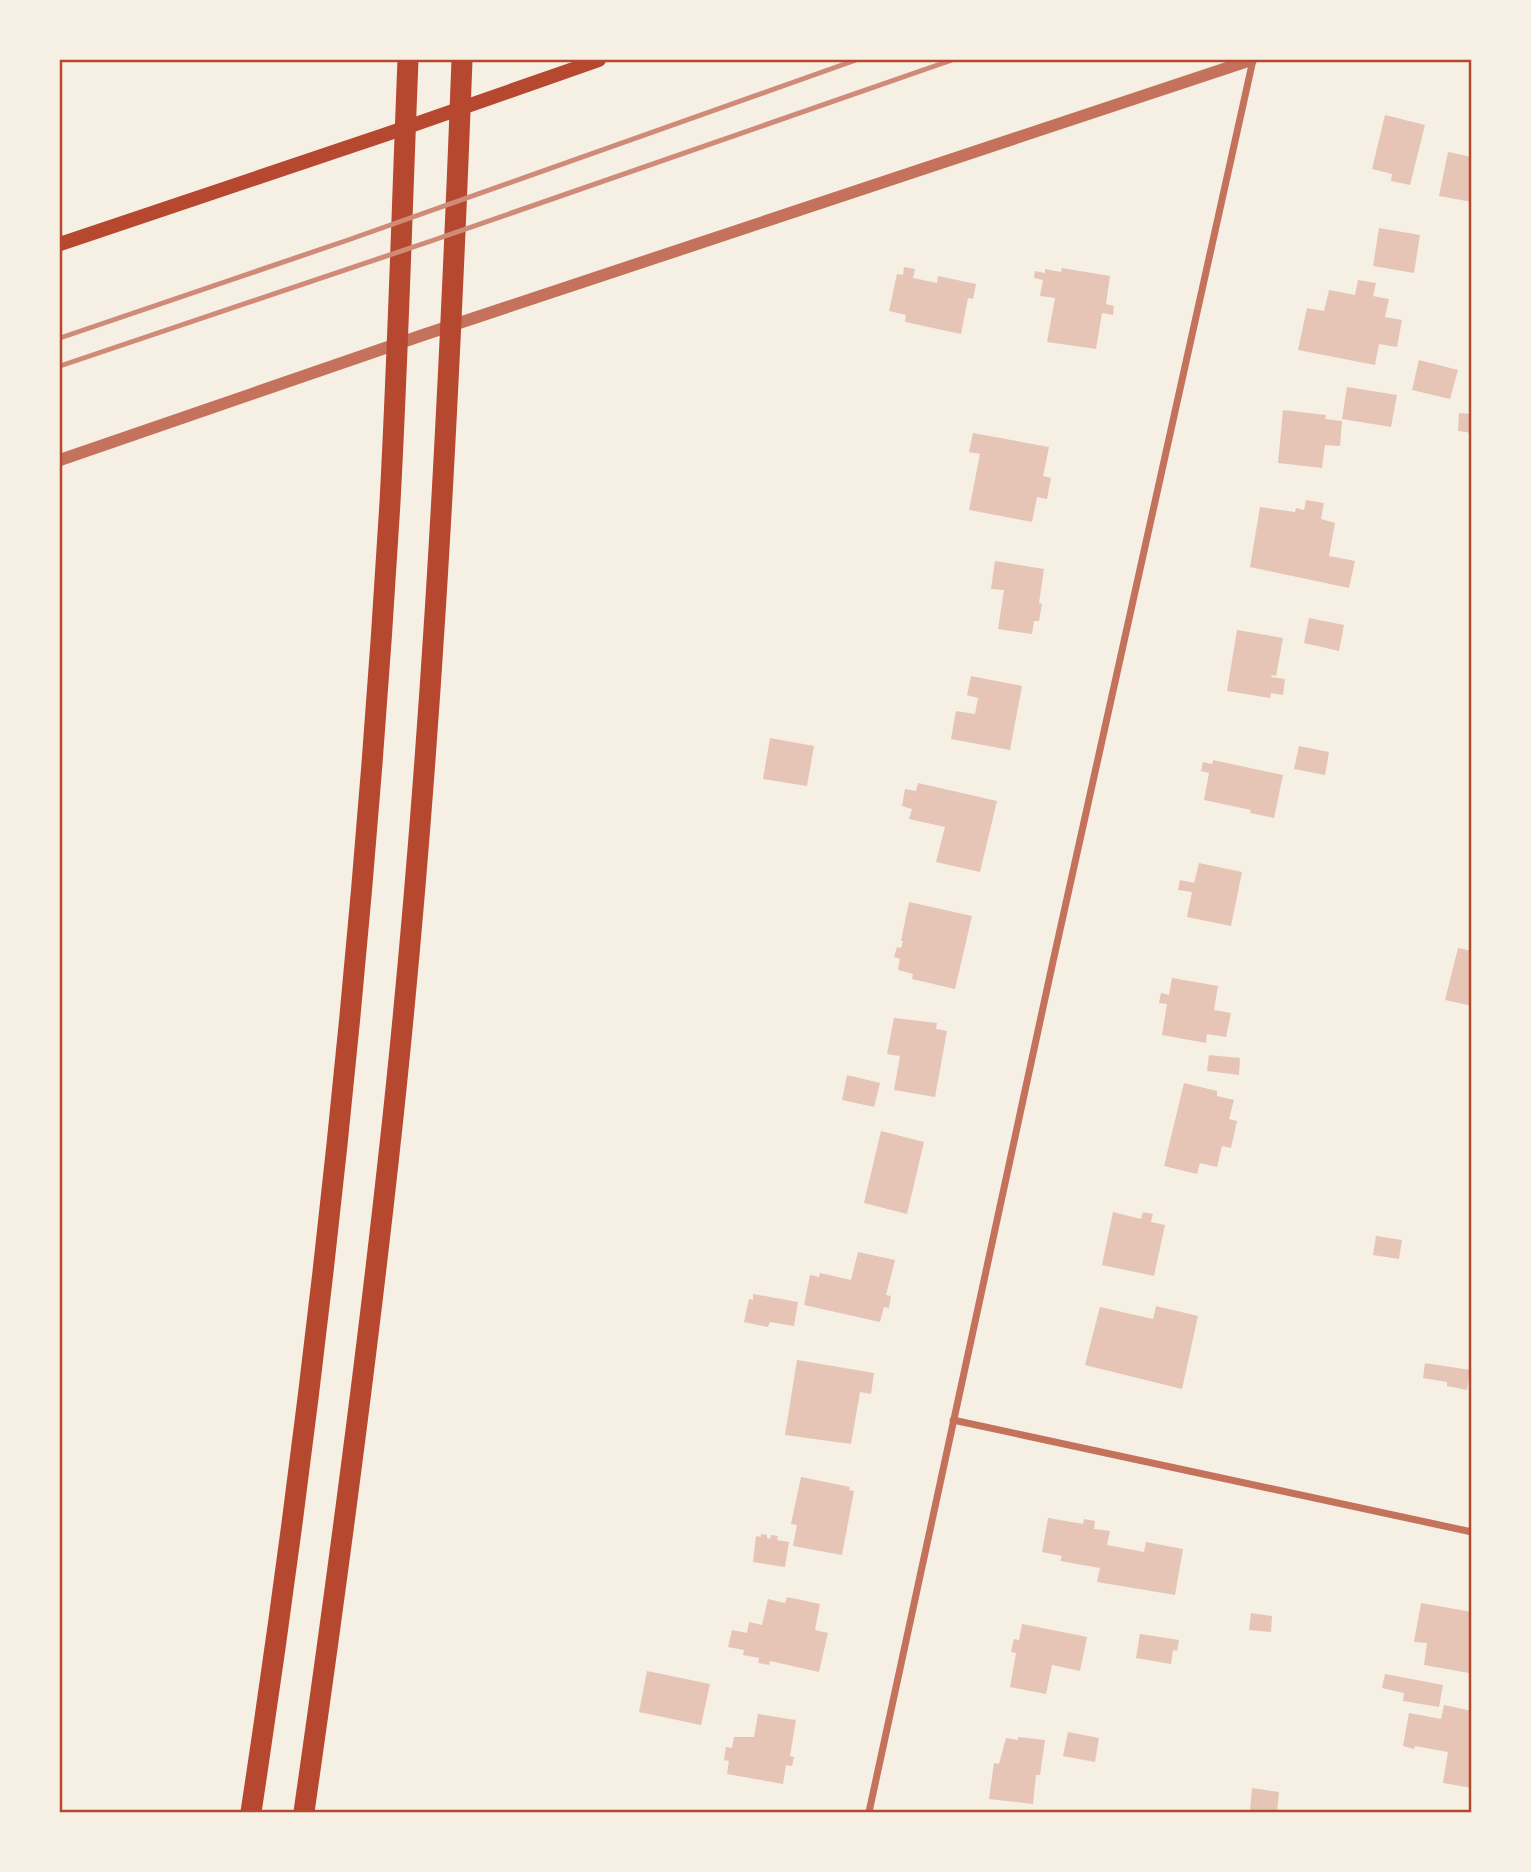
<svg xmlns="http://www.w3.org/2000/svg" width="1531" height="1872" viewBox="0 0 1531 1872" font-family="'Golos Text',sans-serif">
<style>
.building{fill:#e6c5b7}
.lines{fill:none;stroke-linecap:round;stroke-linejoin:round}
.minor{stroke:#c5725c;stroke-width:7}
.tertiary{stroke:#c5725c;stroke-width:12}
.secondary{stroke:#b5482f;stroke-width:14}
.motorway{stroke:#b5482f;stroke-width:21}
.rail{stroke:#cf8b77;stroke-width:5}
.neatline{fill:none;stroke:#b5482f;stroke-width:2.5}
</style>
<rect width="100%" height="100%" fill="#f6efe4"/>
<path class="building" d="M1385,115L1425,125L1410,185L1391,181L1392,174L1372,169Z
M1448,152L1472,157V202L1439,196Z
M1379,228L1420,235L1414,273L1373,266Z
M904,267L915,269L913,278L937,283L938,276L976,284L973,299L968,298L961,334L905,322L906,315L889,311L897,274L903,275Z
M1062,268L1110,276L1106,304L1114,306L1113,315L1102,313L1096,349L1047,342L1055,298L1040,296L1043,280L1034,278L1035,271L1045,273V269L1061,272Z
M1358,280L1376,283L1373,296L1389,299L1385,317L1402,320L1397,347L1379,344L1375,365L1298,350L1307,308L1324,311L1329,290L1355,295Z
M1419,360L1458,370L1450,399L1412,390Z
M1347,387L1397,395L1391,427L1342,419Z
M1283,410L1326,415L1325,419L1342,421L1340,446L1325,445L1322,468L1278,463Z
M1459,413L1472,414V433L1458,431Z
M973,433L1049,447L1043,476L1051,478L1047,499L1037,497L1032,522L969,510L980,454L969,452Z
M1306,500L1324,503L1321,519L1335,523L1329,556L1355,561L1349,588L1250,567L1260,507L1295,512L1296,508L1304,510Z
M995,561L1044,569L1039,603L1042,604L1039,621H1034L1032,634L998,629L1004,590L991,589Z
M1309,618L1344,625L1339,651L1304,643Z
M1237,630L1283,638L1276,676L1272,675L1271,677L1285,679L1283,695L1271,693L1270,698L1227,691Z
M971,676L1022,686L1010,750L951,739L956,711L975,714L978,698L967,695Z
M770,738L814,746L807,786L763,779Z
M1299,746L1329,752L1325,775L1294,769Z
M1213,760L1283,775L1274,818L1250,813L1251,810L1204,800L1209,773L1201,771L1203,762L1212,764Z
M918,783L997,801L980,872L936,862L945,827L909,819L912,809L902,806L905,789L916,791Z
M1199,863L1242,872L1231,926L1187,917L1192,892L1178,890L1180,880L1194,883Z
M909,902L972,916L955,989L912,979L913,974L898,970L900,959L894,957L897,947L901,948L903,941H901Z
M1458,948L1472,951V1006L1445,1000Z
M1172,978L1218,986L1214,1010L1231,1013L1226,1037L1207,1034L1206,1043L1162,1035L1167,1004L1159,1003L1161,993L1169,995Z
M894,1018L937,1023L936,1029L947,1031L935,1097L894,1090L900,1056L887,1054Z
M1209,1055L1240,1058L1239,1075L1207,1071Z
M847,1075L880,1083L874,1107L842,1100Z
M1184,1083L1217,1091V1096L1234,1100L1229,1119L1237,1121L1231,1148L1222,1146L1217,1167L1200,1163L1197,1174L1164,1166Z
M881,1131L924,1142L907,1214L864,1203Z
M1113,1212L1141,1219L1143,1212L1153,1214L1151,1222L1165,1225L1154,1276L1102,1265Z
M1376,1236L1402,1240L1399,1259L1373,1255Z
M858,1252L895,1260L886,1295L891,1296L889,1308L884,1307L880,1322L804,1305L810,1275L819,1277L820,1273L851,1280Z
M753,1294L798,1302L794,1326L770,1322L768,1327L744,1322L749,1299L753,1300Z
M1156,1306L1198,1316L1182,1389L1085,1365L1100,1307L1153,1319Z
M797,1360L874,1373L871,1394L860,1392L851,1444L785,1435Z
M1425,1363L1470,1370L1467,1390L1447,1386V1382L1423,1378Z
M801,1477L850,1487L849,1490L854,1491L842,1555L793,1546L797,1525L791,1524Z
M1048,1518L1083,1524L1084,1519L1095,1521L1094,1529L1110,1531L1107,1545L1144,1552L1146,1542L1183,1549L1175,1595L1097,1582L1100,1568L1060,1561L1062,1556L1042,1552Z
M761,1534L767,1535V1538L770,1539L771,1535L778,1536L777,1540L789,1542L785,1567L753,1562L756,1536L761,1537Z
M787,1597L820,1604L815,1630L828,1633L819,1672L770,1661L769,1665L758,1663L759,1658L743,1655L744,1650L728,1647L732,1630L747,1633L749,1622L762,1625L768,1599L785,1603Z
M1421,1603L1472,1612V1667L1469,1673L1424,1665L1427,1643L1414,1642Z
M1251,1613L1272,1616L1271,1632L1249,1630Z
M1022,1624L1087,1637L1080,1671L1052,1665L1046,1694L1010,1687L1016,1653L1011,1652L1014,1639L1019,1640Z
M1140,1634L1179,1640L1177,1651L1173,1650L1171,1664L1136,1658Z
M647,1671L710,1684L701,1725L639,1712Z
M1385,1674L1443,1685L1439,1707L1403,1701L1404,1693L1382,1688Z
M1444,1705L1472,1711V1788L1443,1783L1448,1752L1415,1746L1414,1749L1403,1746L1409,1713L1441,1719Z
M758,1714L796,1720L790,1756L794,1757L792,1766L786,1765L783,1784L727,1774L729,1761L724,1760L726,1747L732,1748L734,1737H754Z
M1068,1732L1099,1738L1095,1762L1063,1756Z
M1018,1737L1045,1740L1040,1775H1036L1033,1804L989,1799L994,1763L999,1764L1006,1738L1018,1740Z
M1252,1788L1279,1792L1277,1812L1250,1811Z"/>
<g class="lines">
<path class="minor" d="M953,1420L1472,1532
M869,1812L1052,966L1253,60"/>
<path class="tertiary" d="M60,460L423,335L1251,60"/>
<path class="secondary" d="M60,244L387,134L599,60"/>
<path class="motorway" d="M251,1812C317,1378 364,940 390,502C398,354 402,207 408,60
M304,1812C335,1596 364,1380 388,1163C429,796 448,428 462,60"/>
<path class="rail" d="M60,338L348,240L856,60
M60,366L431,241L952,60"/>
</g>
<rect width="1531" height="1872" fill="none" stroke="#f6efe4" stroke-width="122"/>
<rect x="61" y="61" width="1409" height="1750" class="neatline"/>
</svg>
